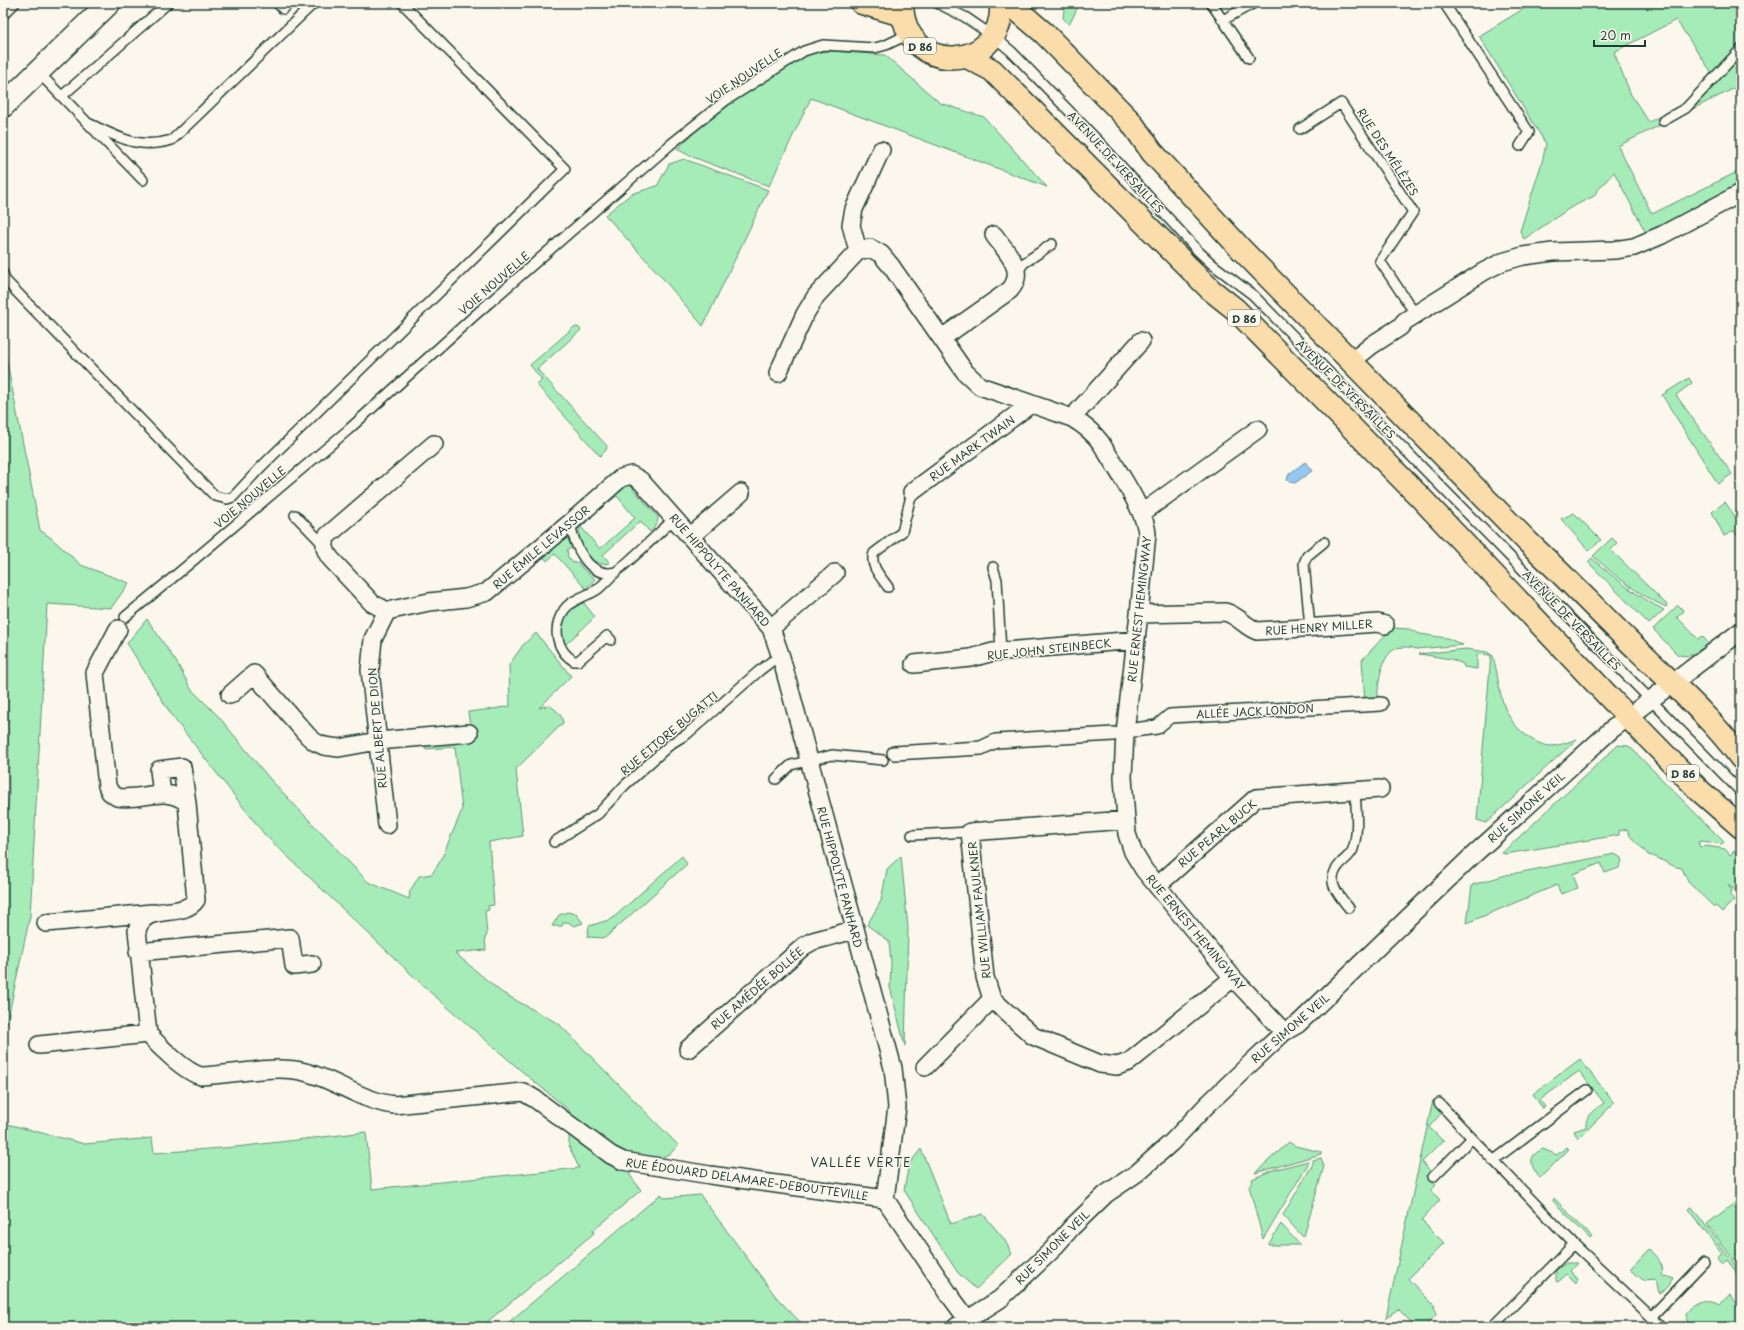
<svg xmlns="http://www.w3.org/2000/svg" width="1744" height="1330" viewBox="0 0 1744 1330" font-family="'Playpen Sans',sans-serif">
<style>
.green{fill:#a6ecb8;stroke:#629476;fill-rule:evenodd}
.water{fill:#94c8f1;stroke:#6590a5}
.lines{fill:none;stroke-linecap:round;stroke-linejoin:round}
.service-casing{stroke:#1f3d34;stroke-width:12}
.pedestrian-casing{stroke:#1f3d34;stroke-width:16}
.minor-casing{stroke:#1f3d34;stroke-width:20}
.secondary-casing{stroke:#1f3d34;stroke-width:25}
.primary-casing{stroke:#1f3d34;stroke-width:25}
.service{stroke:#fbf7ec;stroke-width:9}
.pedestrian{stroke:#fbf7ec;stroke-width:13}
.minor{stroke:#fbf7ec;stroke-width:17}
.secondary{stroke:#fbf7ec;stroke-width:22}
.primary{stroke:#faddab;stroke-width:22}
.labels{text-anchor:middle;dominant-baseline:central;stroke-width:3;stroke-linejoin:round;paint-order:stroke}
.shield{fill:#fbf7ec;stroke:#61756b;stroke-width:1}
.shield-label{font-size:10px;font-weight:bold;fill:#1f3d34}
.street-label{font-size:11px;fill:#1f3d34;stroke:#fbf7ec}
.neighbourhood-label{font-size:12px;letter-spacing:1px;fill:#1f3d34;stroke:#fbf7ec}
</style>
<rect width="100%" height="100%" fill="#fbf7ec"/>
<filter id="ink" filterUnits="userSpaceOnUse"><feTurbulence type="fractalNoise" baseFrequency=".025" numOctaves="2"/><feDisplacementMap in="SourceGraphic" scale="8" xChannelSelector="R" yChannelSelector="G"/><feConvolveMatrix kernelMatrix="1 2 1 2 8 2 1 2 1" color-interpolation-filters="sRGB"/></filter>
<g filter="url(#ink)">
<path class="green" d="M1074,3H1080L1069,25L1063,18L1064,9Z
M1533,3H1733L1741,20V85L1618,146L1652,214L1741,170V185L1647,235L1614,172L1597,191L1594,196L1570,208L1524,239L1520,231L1542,162L1546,144L1479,36ZM1676,20L1712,73L1684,103L1649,122L1631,95L1614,52Z
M831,51L885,55L940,103L984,117L1047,187L811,98L769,186L690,156L677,149L721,107L766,76L809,53Z
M684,159L768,190L703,326L659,274L605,215L631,194L657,186L669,164Z
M574,327H578L581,330L537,369L607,446L606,450L600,456L537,385L542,380L530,365Z
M3,342L40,530L51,538L81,565L129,583L111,608L47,604L30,916L3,1041V847L9,794L8,698L3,620Z
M1689,378L1692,383L1676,395L1732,474L1718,484L1662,395Z
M623,485L635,486L633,489L658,517C658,524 655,527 650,532L640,521L603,555L610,563C593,568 578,549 579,532C579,524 584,518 588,512L592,517L581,527L600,549L635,518L617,496L604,506L601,502Z
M1725,502L1741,525V541L1734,531L1724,536L1712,512Z
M1574,513L1601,540L1589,551L1561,519Z
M567,536L572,548L567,550L568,557L573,563L578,562L582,568L595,579L586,589L555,554L547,561L541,554Z
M1612,538L1617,543L1611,550L1667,605L1666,607C1639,595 1615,576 1593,556Z
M1592,558C1614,578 1637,596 1664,610L1649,624L1588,562Z
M583,602L595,617L565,645C558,626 563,609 583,602Z
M1678,605L1684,611L1677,617L1698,639L1702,636L1709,644L1690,656L1678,655L1653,629Z
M147,619L177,663L191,689L219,717L269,778L368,882L409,899L410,891L419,876L432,874L441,860L462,810L455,747L426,749L425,745L472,740L468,712L493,709L510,706L509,665L523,645L536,633L571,676L539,708L549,705C556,710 562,714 563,723L516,769L523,836L489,842L494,905L488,906L489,910L485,911L487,935L485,938L486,950L455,953L501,992L559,1024L678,1145L671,1153L629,1174L641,1190L593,1231L594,1233L481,1327H3V1123L85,1144L152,1138L154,1153L236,1147L366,1132L372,1189L579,1168L569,1146V1110L525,1074L430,992L265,835L172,716L127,643Z
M1394,628L1409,629L1420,634L1447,638L1463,645L1416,649C1412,647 1408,647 1404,647C1380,647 1379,683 1377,700L1365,703L1362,660L1391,629Z
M1466,649L1487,652L1493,656C1502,689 1497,713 1527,736C1533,741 1542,745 1550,746C1559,746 1568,742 1577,739L1486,823L1477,820L1491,655L1477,654V669L1464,667L1463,664L1451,659L1419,654Z
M1618,745L1629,746L1724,842L1722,844L1703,841L1698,842L1700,847L1706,846L1725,849L1730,855L1734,851L1741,858V894L1740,895L1728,884L1732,890L1729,894L1734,900L1722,912L1716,906L1714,907L1688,882L1682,868C1669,867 1661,857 1648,855C1642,846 1630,840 1627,829L1619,831V835L1505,854L1502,853Z
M1615,854L1621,858L1622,861L1619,868L1605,873L1601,863L1573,874L1578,888L1561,894L1557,885L1467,923L1472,885L1506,875Z
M682,856L687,864L605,938L587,937L589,926L612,919Z
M901,856L908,928L905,1046L890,987L891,963L889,941L867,925L881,901L887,869Z
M567,912L576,914L583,923L574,926L568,922L563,923L562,926H552L559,915Z
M1580,1059L1614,1103L1578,1139L1574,1131L1586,1127C1585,1114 1595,1110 1604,1103L1579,1071L1540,1100L1545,1107L1543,1109L1533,1094Z
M1433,1100L1443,1111L1429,1127L1442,1140H1444L1422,1162L1430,1171L1426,1175L1436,1185L1431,1190L1440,1200L1421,1220L1444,1243L1408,1279L1435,1306L1434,1308L1436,1315L1424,1327H1416L1398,1309L1386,1318Z
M1289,1142L1295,1146L1321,1152V1154L1255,1173Z
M1566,1147L1569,1149L1540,1178C1531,1167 1526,1156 1543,1149L1557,1155Z
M921,1149L951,1224L983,1214L1004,1239L1012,1254L976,1289L958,1273L904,1190L909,1164Z
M1321,1158L1324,1166L1304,1236L1303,1237L1283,1215L1313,1164V1160Z
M1308,1161V1164L1263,1239L1249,1186L1253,1181L1252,1179L1273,1170Z
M661,1194L665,1198L700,1195L777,1298L805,1327H503Z
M1554,1198L1592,1237L1590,1239L1553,1201Z
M1741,1198V1270L1707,1224Z
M1692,1207L1741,1274V1279L1727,1261L1722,1265L1717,1258L1722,1254L1688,1209Z
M1281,1224L1300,1245H1268Z
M1649,1249C1656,1257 1665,1264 1662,1275L1673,1279C1669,1286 1666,1291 1658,1293L1655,1280L1644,1281L1630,1269Z
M1566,1263H1577L1570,1271L1578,1279L1576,1283L1567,1274L1558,1282L1556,1281V1270Z
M1730,1296L1735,1303L1741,1298V1327H1691L1686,1315C1692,1301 1707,1297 1720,1304Z"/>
<path class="water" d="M1305,462L1312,471L1295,483L1289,482L1287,480L1289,474Z"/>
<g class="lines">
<defs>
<path id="service" d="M277,3L283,9L290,3
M937,3L965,17L993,36L1011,51L1102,145L1198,251L1212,264L1253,295C1416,460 1578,627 1741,792
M1211,3L1249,58
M1444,3L1529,132L1520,146
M3,15L15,3
M1223,20L1254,3
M38,72L143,180
M62,96L168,3
M1663,121L1686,108L1741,49
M88,123C118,137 138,150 172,140L314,3
M1300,129L1341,103L1413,212L1380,261L1416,315
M1017,272L1024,263L1052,244
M3,273L5,280L215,496L227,499L233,497L262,466L565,169L402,3
M295,515L325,546
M570,523C574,544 588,579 615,572C621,570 666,526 675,518
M993,567L997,580L1001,652
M888,587C881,577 869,565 874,553L902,532L912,492
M125,617L170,580L348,430L474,316L671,144L725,101L804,51L823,45L875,48L886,45L909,34
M1310,627L1304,563L1307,556L1324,542
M611,640L607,636L578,661H574C556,650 552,628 564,610C571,599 588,596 598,589C604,584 610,577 616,572
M776,779L791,765L832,755L883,760
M912,835L970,832
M554,842L598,814L625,785L672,743L687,734L759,671L772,661L781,657
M1349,908C1337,893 1324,881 1341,863C1345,859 1351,855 1353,849C1359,830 1356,810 1355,790
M1472,1138L1574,1244L1662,1327
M1493,1161L1587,1090
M1433,1177L1472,1138L1439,1103
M1651,1317L1704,1262
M1492,1327L1574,1244"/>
<path id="pedestrian" d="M1134,730L1157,727L1170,716L1381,704
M894,753L981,748L996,741L1114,734"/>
<path id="minor" d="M858,251L870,248L881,254L891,266L965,372L980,386L1072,418C1084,425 1093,432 1101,443C1114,465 1146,511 1147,534L1139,614L1125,732L1123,777L1127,834L1133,852L1144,870L1233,978L1284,1032
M942,338L1010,290C1027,270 1006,252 994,235
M1351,362L1372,345L1400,327L1405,321L1483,272L1502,262L1523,256L1553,252L1615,250L1634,247L1662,235L1741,193
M778,373L805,314L816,296L858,251L851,225L854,209L881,150
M1072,418L1141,341
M434,444L327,536C323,545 325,552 331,559L372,603L387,611L429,602L466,598L487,592L570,523L621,478L631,475L640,480L771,628L781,657L893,1068L897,1107L885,1199L951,1297L973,1327
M912,492L1031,404
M1142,513L1258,429
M691,536L741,493
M387,611L373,639L370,670L387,825
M1139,614L1225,612C1238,615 1245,627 1257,631L1378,623L1385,625
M771,628L835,573
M118,629L95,673L107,786L110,792L117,797C141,802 166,784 187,803L196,900C182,920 146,901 137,930L148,1034C159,1046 185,1072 201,1076C234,1075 273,1064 305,1072C336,1080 362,1101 394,1105L523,1092L535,1099L611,1155L623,1161L710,1175L885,1199
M914,664L971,658L993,652L1136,640
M230,695L254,674L308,736L315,742L324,746L339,748L378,741L469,733
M162,794L159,770L182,767L187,803
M1125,820L970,832L985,977L992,999L1033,1036L1100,1064L1117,1066L1129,1062L1233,978
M1157,886L1256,798L1380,789
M46,923L152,913
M138,952L290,938L294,966L312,964
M39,1045L148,1034
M688,1049L804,946L813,941L854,930
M925,1067L992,999
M956,1327L1000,1299L1051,1251L1072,1227L1106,1194L1137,1173L1172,1142L1206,1106L1252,1062L1284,1032L1298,1024L1470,858L1611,730L1741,631"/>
<path id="secondary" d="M3,106L109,3"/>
<path id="primary" d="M862,3L902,15
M902,3C903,79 1006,72 1001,3
M1009,3L1044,33L1131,122L1152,152L1241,249L1529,543C1567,578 1602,616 1640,652C1675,686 1712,719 1741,758
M965,56L992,70L1211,290L1235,309L1421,498L1628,717L1700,791L1741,827"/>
</defs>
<use href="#service" class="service-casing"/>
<use href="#pedestrian" class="pedestrian-casing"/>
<use href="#minor" class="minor-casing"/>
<use href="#secondary" class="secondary-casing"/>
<use href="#primary" class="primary-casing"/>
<use href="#service" class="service"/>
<use href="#pedestrian" class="pedestrian"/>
<use href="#minor" class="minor"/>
<use href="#secondary" class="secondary"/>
<use href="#primary" class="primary"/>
</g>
</g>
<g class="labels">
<g class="shield">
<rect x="904" y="38" width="32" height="16" rx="3"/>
<rect x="1228" y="310" width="32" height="16" rx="3"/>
<rect x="1667" y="765" width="32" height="16" rx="3"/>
</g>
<g class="shield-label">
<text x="920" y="46">D 86</text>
<text x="1244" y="318">D 86</text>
<text x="1683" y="773">D 86</text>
</g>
<g class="street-label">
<text transform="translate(744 76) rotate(-34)">VOIE NOUVELLE</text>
<text transform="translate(1388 152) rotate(57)">RUE DES MÉLÈZES</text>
<text transform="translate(1116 162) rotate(47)">AVENUE DE VERSAILLES</text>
<text transform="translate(494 283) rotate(-41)">VOIE NOUVELLE</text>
<text transform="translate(1346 389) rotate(45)">AVENUE DE VERSAILLES</text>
<text transform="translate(972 448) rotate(-36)">RUE MARK TWAIN</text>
<text transform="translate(250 497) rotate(-40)">VOIE NOUVELLE</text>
<text transform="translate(541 547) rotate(-40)">RUE ÉMILE LEVASSOR</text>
<text transform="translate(720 570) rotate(49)">RUE HIPPOLYTE PANHARD</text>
<text transform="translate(1139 609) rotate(-84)">RUE ERNEST HEMINGWAY</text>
<text transform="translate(1572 620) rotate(46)">AVENUE DE VERSAILLES</text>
<text transform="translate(1319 627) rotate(-4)">RUE HENRY MILLER</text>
<text transform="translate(1049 649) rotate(-6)">RUE JOHN STEINBECK</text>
<text transform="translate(1255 711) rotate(-3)">ALLÉE JACK LONDON</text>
<text transform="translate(377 728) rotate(-95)">RUE ALBERT DE DION</text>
<text transform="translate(669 733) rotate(-40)">RUE ETTORE BUGATTI</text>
<text transform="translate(1526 807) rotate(-42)">RUE SIMONE VEIL</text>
<text transform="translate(1217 833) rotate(-40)">RUE PEARL BUCK</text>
<text transform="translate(840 877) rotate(75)">RUE HIPPOLYTE PANHARD</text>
<text transform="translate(979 910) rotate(-96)">RUE WILLIAM FAULKNER</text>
<text transform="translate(1196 932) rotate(50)">RUE ERNEST HEMINGWAY</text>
<text transform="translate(757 988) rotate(-41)">RUE AMÉDÉE BOLLÉE</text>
<text transform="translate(1290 1028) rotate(-41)">RUE SIMONE VEIL</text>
<text transform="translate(747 1179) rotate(8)">RUE ÉDOUARD DELAMARE-DEBOUTTEVILLE</text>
<text transform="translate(1052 1247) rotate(-45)">RUE SIMONE VEIL</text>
</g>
<g class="neighbourhood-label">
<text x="861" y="1162">VALLÉE VERTE</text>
</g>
</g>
<rect width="1744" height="1330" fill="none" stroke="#fbf7ec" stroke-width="16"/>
<rect x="8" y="8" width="1728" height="1314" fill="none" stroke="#1f3d34" stroke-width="1.5" filter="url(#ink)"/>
<path d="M1594 40v6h51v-6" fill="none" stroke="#1f3d34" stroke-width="2"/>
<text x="1600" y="40" font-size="12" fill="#1f3d34" stroke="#fbf7ec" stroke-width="3" paint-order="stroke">20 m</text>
</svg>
